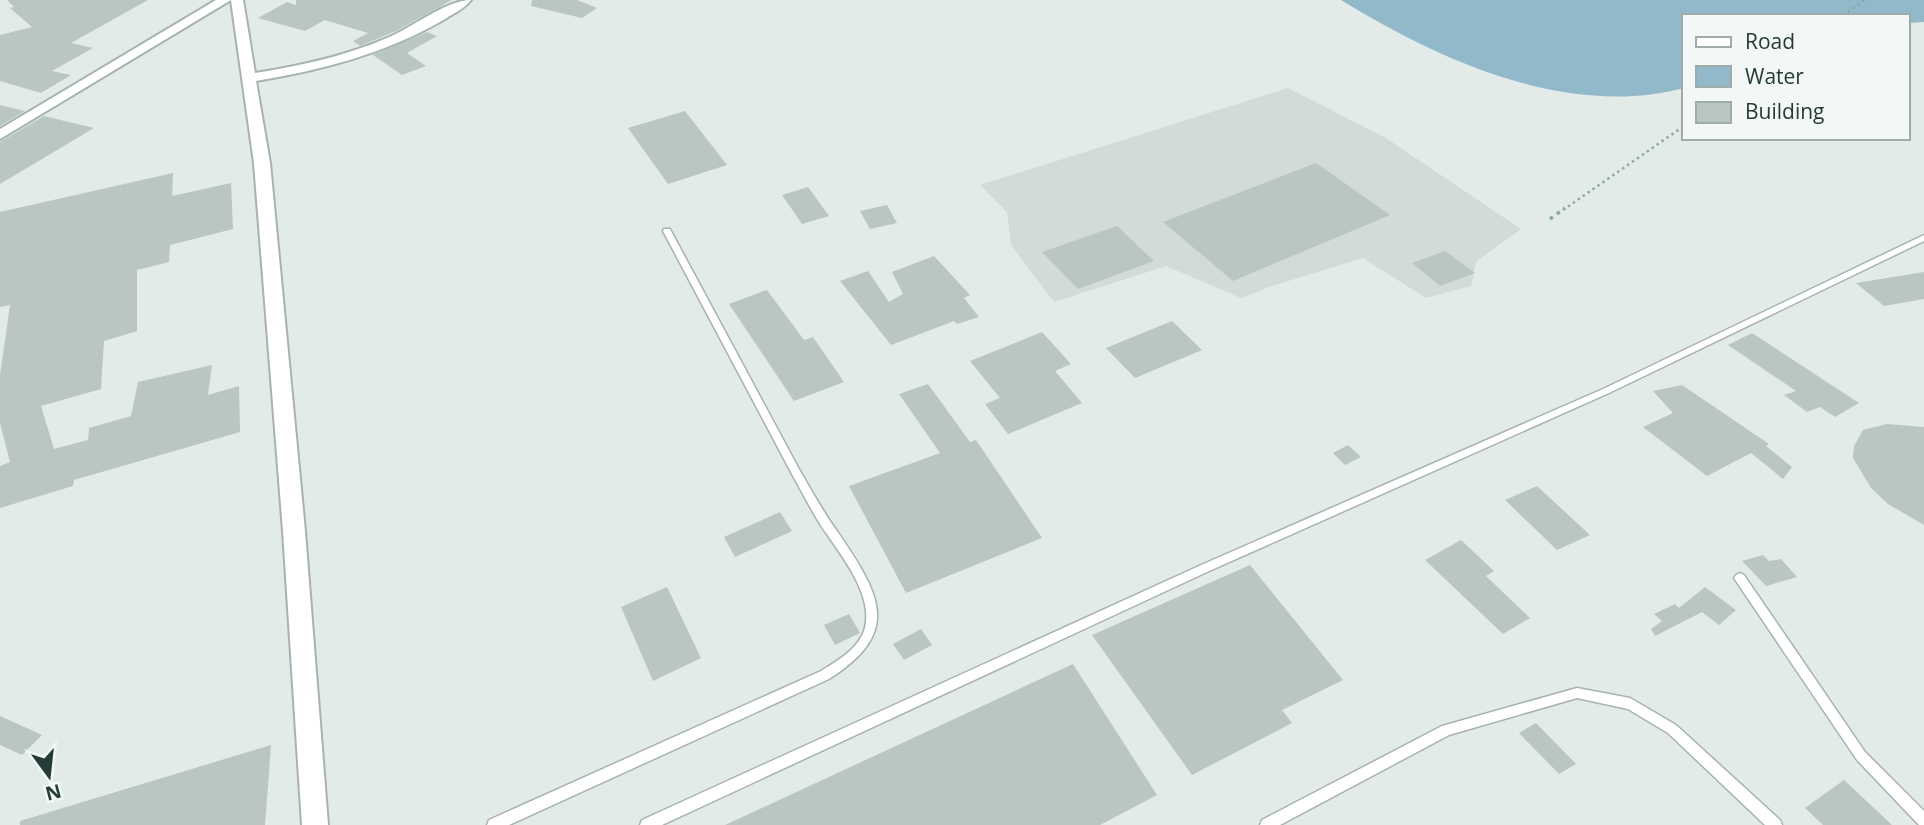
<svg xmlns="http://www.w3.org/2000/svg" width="1924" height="825" viewBox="0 0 1924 825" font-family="'Open Sans',sans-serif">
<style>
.built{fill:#d2dbd8}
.water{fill:#92b9ca}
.building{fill:#b9c6c2}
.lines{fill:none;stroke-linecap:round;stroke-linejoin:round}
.service-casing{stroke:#a6b3b0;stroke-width:3}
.minor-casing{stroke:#a6b3b0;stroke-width:4}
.path-far1{stroke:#88aba5;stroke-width:2.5;stroke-dasharray:2.5 3.5;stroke-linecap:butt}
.path{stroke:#88aba5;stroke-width:3.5;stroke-dasharray:3.5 5;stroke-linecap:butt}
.service{fill:#fff;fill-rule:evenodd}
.minor{fill:#fff;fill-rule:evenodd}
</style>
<rect width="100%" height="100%" fill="#e3ebe9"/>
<path class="built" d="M1288,88L1386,138L1521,229L1476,262L1471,286L1426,298L1363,258L1272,286L1241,298L1166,266L1054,302L1011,245L1007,212L980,185Z"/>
<path class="water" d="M1341,0H1924V22L1908,23V16H1684V88C1567,119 1439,60 1341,0Z"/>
<path class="building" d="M7,0H148L71,43L93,48L52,71L71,75L41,93L0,81V35L32,27L10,8L14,7Z
M296,0H452L396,31L360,46L353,41L368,33L325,20L305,31L258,18L287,2L296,5Z
M532,0H577L597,8L582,18L531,6Z
M427,32L437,36L407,53L426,66L402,75L373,55Z
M0,105L25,111L0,126Z
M685,111L727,165L668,184L628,128Z
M44,116L94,128L0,184V142Z
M1316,163L1390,215L1233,281L1163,222Z
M173,173L172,196L231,183L233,229L170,245L169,262L137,270V331L104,341L101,389L41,406L54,449L88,440L89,428L131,416L138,382L212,365L208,395L239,386L240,432L74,480L73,486L0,508V466L10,462L0,423V375L10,305L0,307V212Z
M808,187L829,216L802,224L782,195Z
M887,205L897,223L870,229L860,211Z
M1117,226L1154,261L1078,289L1042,252Z
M1445,251L1475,273L1440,286L1412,263Z
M934,256L970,295L964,298L979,317L957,324L954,321L891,345L840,281L868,271L889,302L903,294L892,272Z
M1924,272V299L1884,306L1856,283Z
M767,290L804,340L813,337L844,382L794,401L729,304Z
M1172,321L1202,350L1135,378L1106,348Z
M1042,332L1071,364L1055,371L1082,403L1008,434L985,404L1000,398L970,361Z
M1752,333L1859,403L1835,417L1820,407L1807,412L1784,395L1796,391L1728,345Z
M928,384L970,442L976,440L1042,538L906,593L849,486L940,453L899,394Z
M1682,385L1769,444L1766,446L1792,467L1783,479L1751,453L1707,476L1643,427L1673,413L1653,391Z
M1887,424L1924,427V525L1888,504L1871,488L1853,458L1854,446L1863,430Z
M1348,445L1361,457L1345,465L1333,453Z
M1537,486L1590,535L1557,550L1505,500Z
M780,512L792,531L735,557L724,537Z
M1461,540L1494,571L1486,576L1530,618L1503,634L1425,560Z
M1763,555L1769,561L1781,559L1797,577L1766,586L1742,561Z
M1250,565L1343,680L1282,710L1292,723L1192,775L1092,635Z
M667,587L701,658L653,681L621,607Z
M1705,587L1736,610L1719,625L1702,612L1655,636L1651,629L1662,621L1654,614L1675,604L1679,608Z
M849,614L860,633L835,645L824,625Z
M921,629L932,645L904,660L893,644Z
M1073,664L1157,795L1100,825H725Z
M0,716L42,735L22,755L0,745Z
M1536,723L1576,764L1559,774L1519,733Z
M271,745L265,825H20V821Z
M1844,780L1892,825H1823L1805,808Z"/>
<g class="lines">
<defs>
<path id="service" d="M664,229H670L671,231L800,471C812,491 823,512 837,531C878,592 905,631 829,679L509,825H487L489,820L821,671C837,661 857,650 864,631C876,595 838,552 820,524C810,508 802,492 793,476L663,231Z
M1924,235V241L1609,393L1207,572L662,825H640L642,820L1199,566L1603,389Z
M1740,573L1744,575L1865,752L1924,811V825H1919L1857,760L1736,581L1734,578L1736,575Z
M1577,688L1630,698L1676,725L1780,820L1782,825H1765L1668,733L1628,709L1577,698L1449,735L1280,825H1260L1262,820L1442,726Z"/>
<path id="minor" d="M216,0H243L255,73C300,66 345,56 387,38C412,28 446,0 471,0C464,9 454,13 445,19C387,53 323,70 256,81L270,163L305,531L328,825H302L283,531L254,163L231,0L0,139V129Z"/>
</defs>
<use href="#service" class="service-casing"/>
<use href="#minor" class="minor-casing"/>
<path class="path-far1" d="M1843,16L1864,0
M1563,210L1684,126"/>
<path class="path" d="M1550,219L1565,208"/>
<use href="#service" class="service"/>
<use href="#minor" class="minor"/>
</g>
<rect x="1682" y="14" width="228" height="126" fill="#f3f8f6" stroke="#a1acaa" stroke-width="2"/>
<rect x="1696" y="37" width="35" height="10" fill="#ffffff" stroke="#a1acaa" stroke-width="2"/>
<text x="1745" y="49" font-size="21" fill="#253b38">Road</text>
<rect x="1696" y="66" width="35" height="21" fill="#92b9ca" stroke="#a1acaa" stroke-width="2"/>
<text x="1745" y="84" font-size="21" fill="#253b38">Water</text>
<rect x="1696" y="102" width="35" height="21" fill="#b9c6c2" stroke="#a1acaa" stroke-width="2"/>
<text x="1745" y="119" font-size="21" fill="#253b38">Building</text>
<g transform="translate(49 776) rotate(165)" stroke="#f3f8f6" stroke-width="5" paint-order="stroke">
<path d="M0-5L12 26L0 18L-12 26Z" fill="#253b38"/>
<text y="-10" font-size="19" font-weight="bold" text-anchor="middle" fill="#253b38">N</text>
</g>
</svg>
